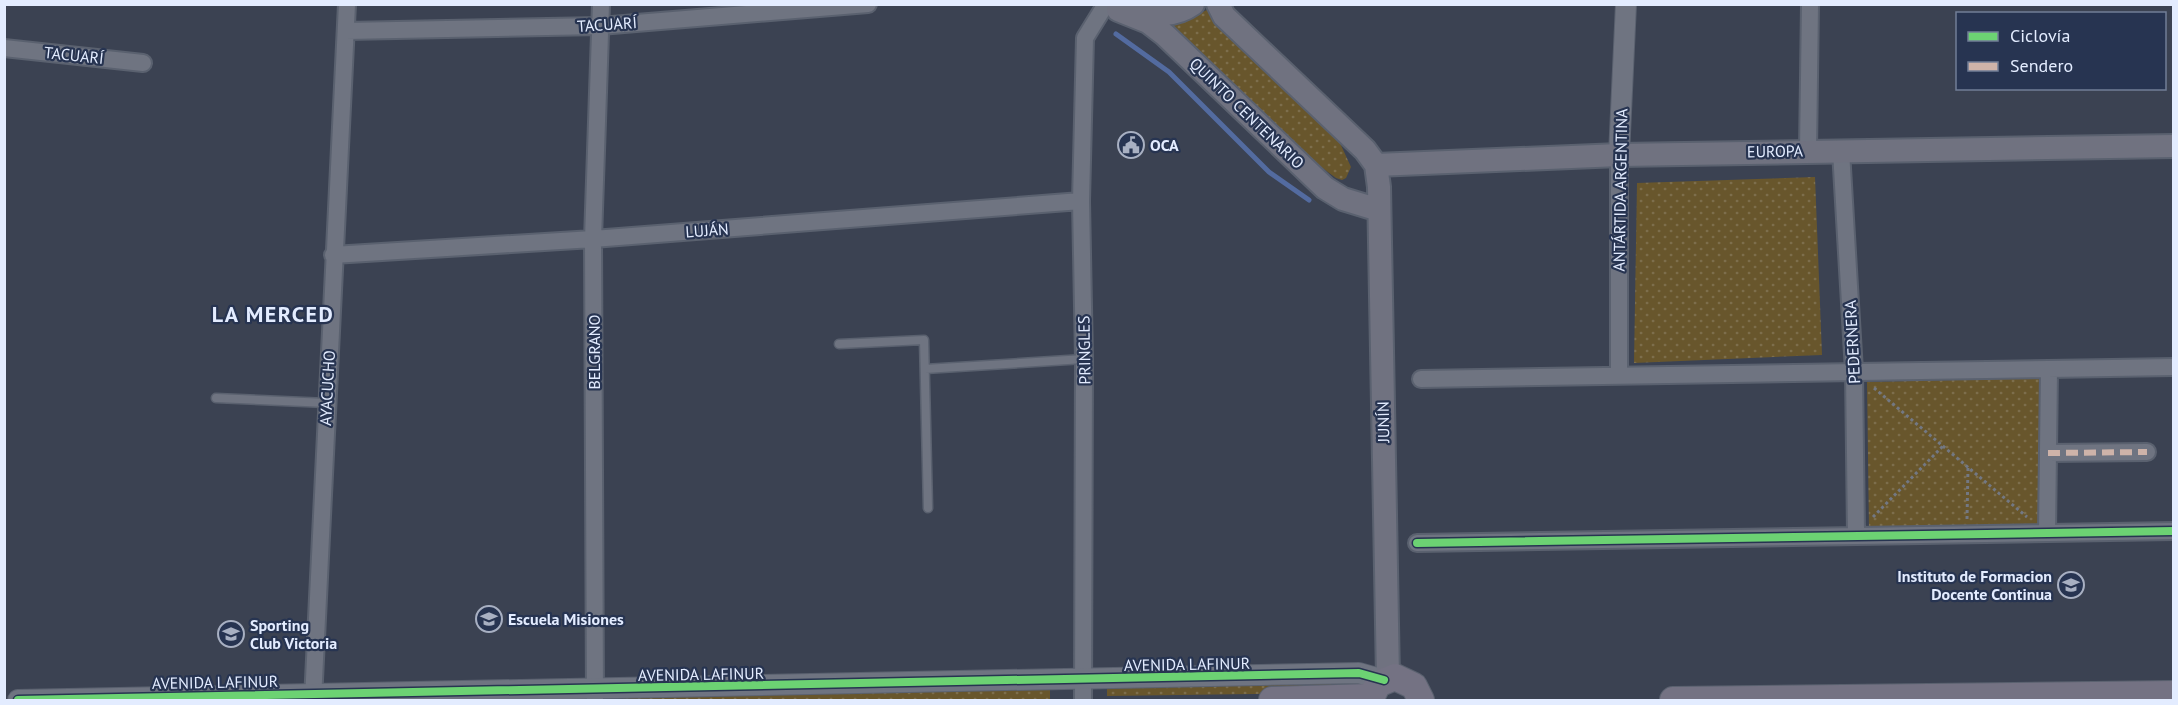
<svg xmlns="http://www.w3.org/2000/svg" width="2178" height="705" viewBox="0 0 2178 705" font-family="'PT Sans',sans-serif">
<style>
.green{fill:url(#green-dots)}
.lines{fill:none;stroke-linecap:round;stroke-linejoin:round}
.stream{stroke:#536ba0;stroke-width:5}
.service-casing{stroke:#5a616f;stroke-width:11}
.minor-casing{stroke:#5a616f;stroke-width:20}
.tertiary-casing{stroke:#5a616f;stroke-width:22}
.secondary-casing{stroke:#5a616f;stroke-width:26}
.primary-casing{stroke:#5a616f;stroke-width:28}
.path{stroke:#737883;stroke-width:3;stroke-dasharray:3 3;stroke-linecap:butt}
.service{stroke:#6f7481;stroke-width:8}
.minor{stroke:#6f7481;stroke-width:16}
.tertiary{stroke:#6f7481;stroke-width:20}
.secondary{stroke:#707280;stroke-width:22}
.primary{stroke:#747283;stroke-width:26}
.quiet{stroke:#ceb3a9;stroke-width:6;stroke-dasharray:12 6;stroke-linecap:butt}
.cycleway-casing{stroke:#273451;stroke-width:11}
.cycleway{stroke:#6cd273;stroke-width:8}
.labels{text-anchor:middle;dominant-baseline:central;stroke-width:4.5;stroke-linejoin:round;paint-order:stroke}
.street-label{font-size:16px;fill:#e3ecff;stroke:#273451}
.poi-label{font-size:16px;font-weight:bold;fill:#e3ecff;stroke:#273451;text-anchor:start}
.district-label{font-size:22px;font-weight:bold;letter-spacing:1.5px;fill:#e3ecff;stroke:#273451}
</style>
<defs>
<pattern id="green-dots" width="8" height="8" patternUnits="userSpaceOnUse" patternTransform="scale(1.5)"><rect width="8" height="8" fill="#68562c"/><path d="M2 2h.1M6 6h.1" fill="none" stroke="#7d6e4c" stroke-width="1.8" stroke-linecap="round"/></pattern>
</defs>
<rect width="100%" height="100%" fill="#3b4252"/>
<path class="green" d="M1207,10L1334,130L1351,167L1346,178L1342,180L1336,178L1302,153L1169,26Z
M1815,177L1822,355L1634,363L1637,183Z
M2041,378L2040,528L1869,530L1867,382Z
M1331,683L1332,693L1107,696V686Z
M1050,689V699L623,700V698Z"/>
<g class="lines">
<path class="stream" d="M1116,34L1169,72L1269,172L1309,200"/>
<defs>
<path id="service" d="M839,344L924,340L928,508
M925,369L1084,359
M216,398L327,403"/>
<path id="minor" d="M346,31L600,26L868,4
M4,48L143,63
M1808,151L1810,4
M1841,151L1854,371L1856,534
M1619,155V375
M333,255L593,239L1081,201
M1421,379L2174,367
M2048,453L2147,452
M2047,533L2049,369
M1417,543L2174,531
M313,700L347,4
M595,700L593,239L601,4
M1083,700L1084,359L1081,201L1085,38L1106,4"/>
<path id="tertiary" d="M1619,155L1626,4
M18,700L1359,673L1384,680"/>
<path id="secondary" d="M1218,4L1224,16L1365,150L1376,165L1379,187L1388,678
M1118,10L1148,22L1165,35L1325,188L1343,199L1379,210
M1134,12C1154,15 1175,17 1193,4
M1376,165L1619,155L2174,146"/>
<path id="primary" d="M1272,700L1370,697
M1370,700L1378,684L1395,677L1414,686L1421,700
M1673,700L2174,694"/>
</defs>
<use href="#service" class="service-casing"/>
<use href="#minor" class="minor-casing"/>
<use href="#tertiary" class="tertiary-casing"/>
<use href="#secondary" class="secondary-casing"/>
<use href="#primary" class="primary-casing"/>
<path class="path" d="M1874,388L2027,517
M1873,517L1943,446
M1967,519L1968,467"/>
<use href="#service" class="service"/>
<use href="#minor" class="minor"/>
<use href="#tertiary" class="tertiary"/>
<use href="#secondary" class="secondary"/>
<use href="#primary" class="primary"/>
<path class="quiet" d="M2048,453L2147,452"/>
<defs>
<path id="cycleway" d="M1417,543L2174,531
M18,700L1359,673L1384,680"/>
</defs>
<use href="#cycleway" class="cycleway-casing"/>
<use href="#cycleway" class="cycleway"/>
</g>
<defs>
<symbol id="civic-ring" viewBox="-11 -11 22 22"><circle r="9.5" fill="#273451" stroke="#a8b0c2" stroke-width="1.5"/><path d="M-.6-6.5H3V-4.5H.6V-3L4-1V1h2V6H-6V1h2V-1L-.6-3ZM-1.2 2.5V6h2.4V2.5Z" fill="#a8b0c2"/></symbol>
<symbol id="school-ring" viewBox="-11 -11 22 22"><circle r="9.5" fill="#273451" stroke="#a8b0c2" stroke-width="1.5"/><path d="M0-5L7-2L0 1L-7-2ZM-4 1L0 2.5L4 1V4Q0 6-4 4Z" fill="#a8b0c2"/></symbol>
</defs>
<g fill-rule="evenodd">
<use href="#civic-ring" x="1116" y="130" width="30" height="30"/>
<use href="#school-ring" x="2056" y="570" width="30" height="30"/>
<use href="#school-ring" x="474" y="604" width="30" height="30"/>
<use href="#school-ring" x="216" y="619" width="30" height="30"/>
</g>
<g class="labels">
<g class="street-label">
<text transform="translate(607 24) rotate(-4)">TACUARÍ</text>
<text transform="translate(74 55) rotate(6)">TACUARÍ</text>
<text transform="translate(1247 113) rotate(44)">QUINTO CENTENARIO</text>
<text transform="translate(1775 151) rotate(-1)">EUROPA</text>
<text transform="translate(1620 190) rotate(-89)">ANTÁRTIDA ARGENTINA</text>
<text transform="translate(707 230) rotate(-4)">LUJÁN</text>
<text transform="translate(1852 342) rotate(-93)">PEDERNERA</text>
<text transform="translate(1084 350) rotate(-91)">PRINGLES</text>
<text transform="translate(594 352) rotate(-90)">BELGRANO</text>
<text transform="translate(327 388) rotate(-87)">AYACUCHO</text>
<text transform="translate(1383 422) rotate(-91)">JUNÍN</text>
<text transform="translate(1187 664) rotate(-1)">AVENIDA LAFINUR</text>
<text transform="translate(701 674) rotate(-1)">AVENIDA LAFINUR</text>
<text transform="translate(215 682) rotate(-1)">AVENIDA LAFINUR</text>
</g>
<g class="poi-label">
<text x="1150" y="145">OCA</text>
<text x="2052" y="576" text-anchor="end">Instituto de Formacion<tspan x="2052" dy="18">Docente Continua</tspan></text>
<text x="508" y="619">Escuela Misiones</text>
<text x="250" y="625">Sporting<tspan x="250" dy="18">Club Victoria</tspan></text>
</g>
<g class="district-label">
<text x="273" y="314">LA MERCED</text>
</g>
</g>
<rect width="2178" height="705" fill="none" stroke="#e3ecff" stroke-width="12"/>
<rect x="1956" y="12" width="210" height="78" fill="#273451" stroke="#727e97" stroke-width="1.5"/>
<rect x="1968" y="32" width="30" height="9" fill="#6cd273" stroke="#727e97" stroke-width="1.5"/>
<text x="2010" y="42" font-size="18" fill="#e3ecff">Ciclovía</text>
<rect x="1968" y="62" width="30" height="9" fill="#ceb3a9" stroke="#727e97" stroke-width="1.5"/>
<text x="2010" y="72" font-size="18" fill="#e3ecff">Sendero</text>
</svg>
